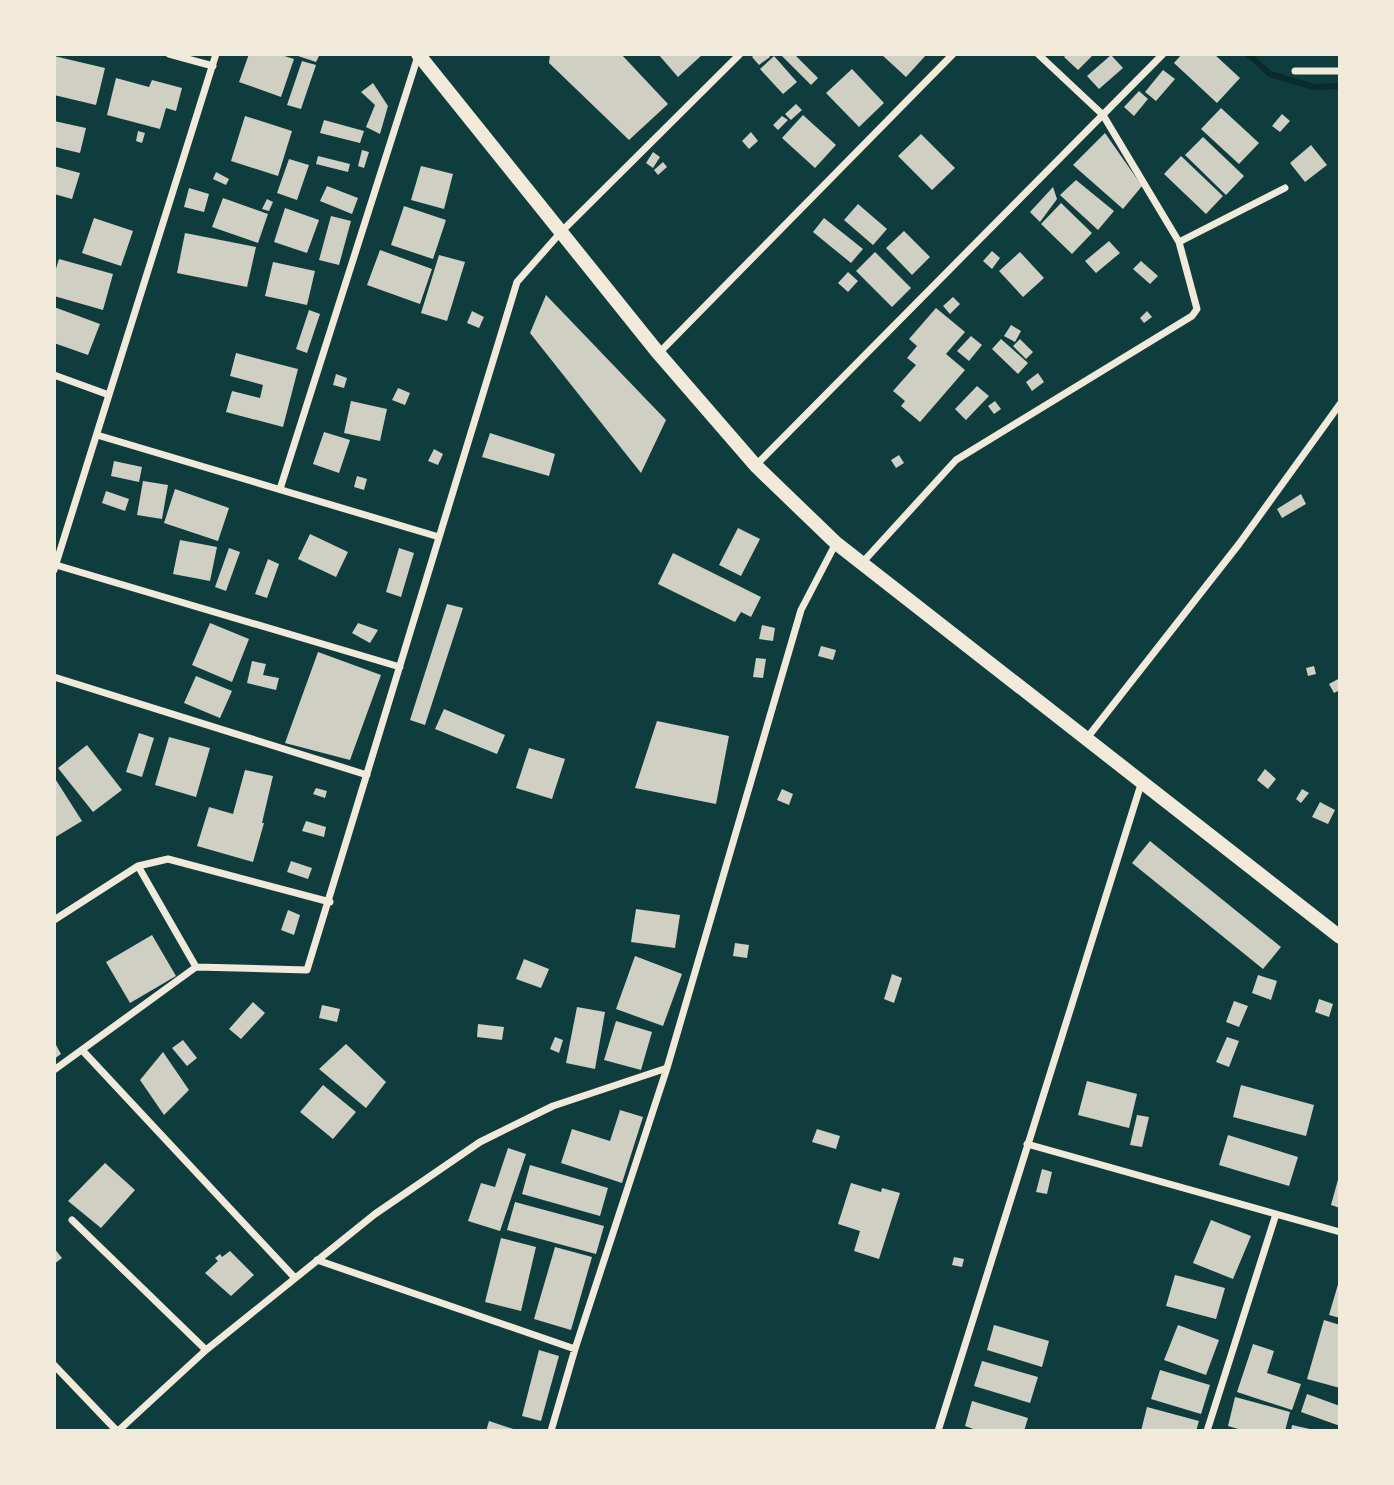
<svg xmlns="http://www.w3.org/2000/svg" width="1394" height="1485" viewBox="0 0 1394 1485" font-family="Literata,serif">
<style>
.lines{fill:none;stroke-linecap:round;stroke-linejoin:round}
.stream{stroke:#0a2a2b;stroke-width:6}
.building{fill:#cfcfc3}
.minor{stroke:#f1e9da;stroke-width:7}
.primary{stroke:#f1e9da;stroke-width:14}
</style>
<rect width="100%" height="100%" fill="#0f3d3e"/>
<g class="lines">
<path class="stream" d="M1248,54L1270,74L1314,87L1340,86"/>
</g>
<path class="building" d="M249,54H278L294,59L281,97L239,82Z
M292,54H320L316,62Z
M550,54H621L668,104L629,140L549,63Z
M658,54H703L678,77Z
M755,54H768L770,57L759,65L752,57Z
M780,54H794L818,78L811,85Z
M881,54H927L906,77Z
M1067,54H1090L1092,56L1078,70L1064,57Z
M1182,54H1214L1240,78L1217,103L1174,63Z
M1111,55L1123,68L1099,89L1087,76Z
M54,56L105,68L96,105L54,95Z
M774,56L797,82L783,94L760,69Z
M302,61L316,65L301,109L287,105Z
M852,69L884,103L859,127L826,93Z
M1163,70L1175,79L1156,101L1145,92Z
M116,78L149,87L152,80L182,88L176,111L166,108L160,129L107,115Z
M373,83L388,106L380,134L366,127L375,105L361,92Z
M1139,91L1148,99L1134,116L1124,107Z
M796,104L802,110L791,120L785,114Z
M1221,108L1259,143L1239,164L1201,129Z
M1282,114L1290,121L1280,132L1272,126Z
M803,115L836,145L815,168L782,138Z
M245,116L292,131L278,176L231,161Z
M782,116L788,120L778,130L773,125Z
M324,120L364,131L360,143L320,133Z
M54,121L86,128L80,153L54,147Z
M138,131L145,133L142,143L136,141Z
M751,132L758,141L749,149L742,141Z
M1105,133L1142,186L1123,209L1073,165Z
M921,134L955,168L932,190L898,156Z
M1203,137L1244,176L1226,195L1185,155Z
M1311,145L1327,165L1305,182L1290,163Z
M362,150L369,152L364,168L358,166Z
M653,152L660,157L653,168L646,163Z
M318,156L350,164L348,172L316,164Z
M1181,156L1223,196L1206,214L1164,174Z
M289,159L309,165L297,200L277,193Z
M663,162L667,167L658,175L654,170Z
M54,166L80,173L72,199L54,194Z
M421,166L453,174L444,209L411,200Z
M216,172L229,179L226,185L213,179Z
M1076,180L1114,211L1098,230L1060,195Z
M327,186L358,198L352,214L320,201Z
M1053,187L1057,199L1040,222L1030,212Z
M189,188L209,194L204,212L184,207Z
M223,198L268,214L258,243L212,227Z
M267,199L273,202L269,211L262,209Z
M1061,203L1092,233L1072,254L1041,224Z
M858,204L887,229L873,245L844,220Z
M404,206L446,220L433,259L391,245Z
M285,208L319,220L307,253L274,242Z
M331,216L351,221L339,265L319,260Z
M94,218L133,231L121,266L82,253Z
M824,218L863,249L851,263L813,232Z
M904,231L930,257L912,275L886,248Z
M185,233L256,247L247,287L177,273Z
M1109,241L1120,253L1096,273L1085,261Z
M380,250L432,269L420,304L367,285Z
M992,251L1000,258L992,269L983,261Z
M875,252L911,288L892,307L856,271Z
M1020,252L1044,278L1023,297L999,271Z
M439,255L465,262L447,321L421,313Z
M59,259L113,274L103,310L54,296V275Z
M1141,261L1158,276L1150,284L1133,269Z
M273,262L315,271L307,305L265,296Z
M848,272L858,281L848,292L838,283Z
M546,295L666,420L641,473L530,333Z
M953,297L960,304L950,314L943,306Z
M54,307L100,324L88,355L54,343Z
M936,308L965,332L946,354L965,370L920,422L901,406L905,401L893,391L916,365L907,358L917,346L909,339Z
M309,310L320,314L307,353L296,349Z
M472,311L484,317L479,328L467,323Z
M1147,311L1152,317L1144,323L1140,318Z
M1011,325L1021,331L1015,342L1004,336Z
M971,336L982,345L969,361L957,351Z
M1001,339L1028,363L1018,374L992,349Z
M1020,339L1033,352L1026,359L1013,346Z
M236,353L298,369L283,427L226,412L232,391L260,398L263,385L230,376Z
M1038,373L1044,382L1032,391L1026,382Z
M336,374L347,378L344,388L333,385Z
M977,386L989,396L966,420L955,409Z
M398,388L410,393L405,405L392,400Z
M351,401L387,409L380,441L344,433Z
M995,401L1001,409L994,414L988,406Z
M324,432L350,440L339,473L313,464Z
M490,433L555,454L549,476L482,457Z
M434,449L443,454L438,465L428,461Z
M899,455L904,463L896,468L891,460Z
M114,461L142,467L139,482L111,476Z
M357,476L367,479L364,490L354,487Z
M143,481L168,485L162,519L137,515Z
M175,489L229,508L218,541L164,523Z
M106,491L129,499L125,511L102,503Z
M1301,494L1306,504L1282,518L1277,509Z
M738,528L760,539L741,576L719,565Z
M310,534L348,552L336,577L298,559Z
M180,540L217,547L210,581L173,574Z
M229,548L240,552L226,591L215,587Z
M399,548L414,553L401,597L386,592Z
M673,553L761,597L751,617L741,612L735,622L658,584Z
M268,559L279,564L267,598L255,594Z
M447,604L463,608L425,725L410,720Z
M210,623L249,639L232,682L192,665Z
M358,623L378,630L370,643L352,633Z
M762,625L775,628L773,641L759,639Z
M821,646L836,650L833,660L818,656Z
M318,652L381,675L350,760L285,743Z
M756,658L766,659L763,678L753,677Z
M252,661L266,664L263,675L279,678L276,690L247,683Z
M1314,666L1316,674L1308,676L1306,668Z
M196,676L232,691L220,718L184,703Z
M1340,678V690L1334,693L1329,684Z
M444,709L505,735L497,754L435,729Z
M657,721L729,736L716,804L635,788Z
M139,733L154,738L142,777L126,772Z
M169,737L210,748L196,797L155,785Z
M87,745L122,790L93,812L58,768Z
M529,748L565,759L552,799L516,788Z
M1265,769L1276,779L1268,789L1257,780Z
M245,770L273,776L262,823H264L253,862L197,846L209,807L233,814Z
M54,777L82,821L54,838Z
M316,788L327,791L325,798L313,794Z
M782,789L793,794L789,805L777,800Z
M1302,789L1309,793L1301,803L1296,799Z
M1320,802L1335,810L1328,824L1312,817Z
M306,821L326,827L324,837L302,831Z
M1150,841L1281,947L1263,969L1132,863Z
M291,861L312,868L308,879L287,872Z
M636,909L680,915L675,948L631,942Z
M288,910L300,915L294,935L281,930Z
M152,935L176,976L130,1003L106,962Z
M735,943L749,945L747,958L733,956Z
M635,956L682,974L663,1026L616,1009Z
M524,959L549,969L541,988L516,979Z
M892,974L902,978L894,1003L884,999Z
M1258,975L1277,981L1271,1000L1252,993Z
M1319,999L1333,1004L1329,1017L1315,1012Z
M1234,1001L1248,1006L1239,1027L1226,1022Z
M253,1002L265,1013L241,1039L229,1029Z
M322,1005L340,1009L337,1022L319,1018Z
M577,1007L605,1012L595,1069L566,1063Z
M616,1021L652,1032L641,1070L604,1060Z
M478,1024L504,1027L502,1040L477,1037Z
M555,1037L563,1040L559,1053L550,1049Z
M1227,1037L1239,1041L1229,1067L1216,1062Z
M183,1040L197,1058L187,1066L172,1048Z
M346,1044L386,1082L366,1108L319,1069Z
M56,1045L61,1054L54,1059V1046Z
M163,1052L189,1090L164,1115L140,1080Z
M1087,1081L1137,1094L1129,1128L1078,1115Z
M323,1085L356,1112L333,1139L300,1112Z
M1241,1085L1314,1105L1306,1136L1233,1117Z
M620,1110L643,1117L622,1183L561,1163L572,1129L610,1141Z
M1137,1115L1149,1117L1142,1147L1130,1145Z
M817,1129L840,1136L836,1149L812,1142Z
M1228,1135L1298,1157L1289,1186L1219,1165Z
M508,1148L526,1154L500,1231L468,1221L481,1183L495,1187Z
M105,1163L135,1190L101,1228L68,1201Z
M530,1165L608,1188L600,1216L522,1194Z
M1042,1169L1052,1172L1047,1194L1036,1192Z
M1339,1176H1340V1208L1331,1205Z
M851,1183L881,1192L882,1188L900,1193L879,1259L854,1251L860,1231L838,1224Z
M515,1202L604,1226L596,1254L507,1230Z
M1211,1220L1251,1236L1233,1279L1193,1263Z
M501,1238L536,1247L521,1311L485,1302Z
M555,1247L592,1257L571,1330L534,1319Z
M54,1248L62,1258L54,1264Z
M230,1251L254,1275L231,1296L205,1273L218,1261L215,1258L220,1254L222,1257Z
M954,1257L964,1259L962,1267L952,1265Z
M1175,1275L1225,1288L1216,1319L1166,1306Z
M1339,1281H1340V1318L1329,1315Z
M1324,1320L1340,1325V1388L1307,1379Z
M994,1325L1049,1341L1042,1367L987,1350Z
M1178,1325L1219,1340L1206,1375L1164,1360Z
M1253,1344L1274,1351L1267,1373L1301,1384L1292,1410L1237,1392Z
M539,1350L559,1356L541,1421L522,1416Z
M982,1361L1038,1377L1030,1403L974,1386Z
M1160,1370L1210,1385L1201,1414L1151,1399Z
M1307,1394L1340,1406V1426L1301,1412Z
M1235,1397L1290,1412L1285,1431H1245L1228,1426Z
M972,1401L1028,1418L1024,1431H979L965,1426Z
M1147,1407L1199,1421L1196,1431H1141Z
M489,1421L516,1430V1431H486Z
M1292,1425L1314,1430V1431H1291Z"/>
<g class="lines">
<path class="minor" d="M169,54L213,66
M1295,71H1340
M1179,242L1285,188
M659,353L953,54
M54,375L109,395
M97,435L439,537
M756,465L1163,54
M280,489L418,56
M862,563L956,460L1192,316L1197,309L1179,242L1103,115L1038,54
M56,565L400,667
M54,570L216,54
M54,677L367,775
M1087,738L1239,544L1340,404
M138,866L196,967L307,970L517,282L561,232L740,54
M54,920L138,866L168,859L330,902
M82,1050L295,1278
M54,1070L196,967
M1027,1144L1340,1232
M72,1220L206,1350
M317,1260L575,1349
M54,1365L117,1431
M118,1431L206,1350L375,1214L480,1142L553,1106L667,1068L801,610L836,543
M551,1431L575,1349L667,1068
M938,1431L1142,781
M1207,1431L1276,1214"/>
<path class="primary" d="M418,54L659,354L756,466L836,543L1340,937"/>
</g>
<rect width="1394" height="1485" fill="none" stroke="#f1e9da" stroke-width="112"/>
</svg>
